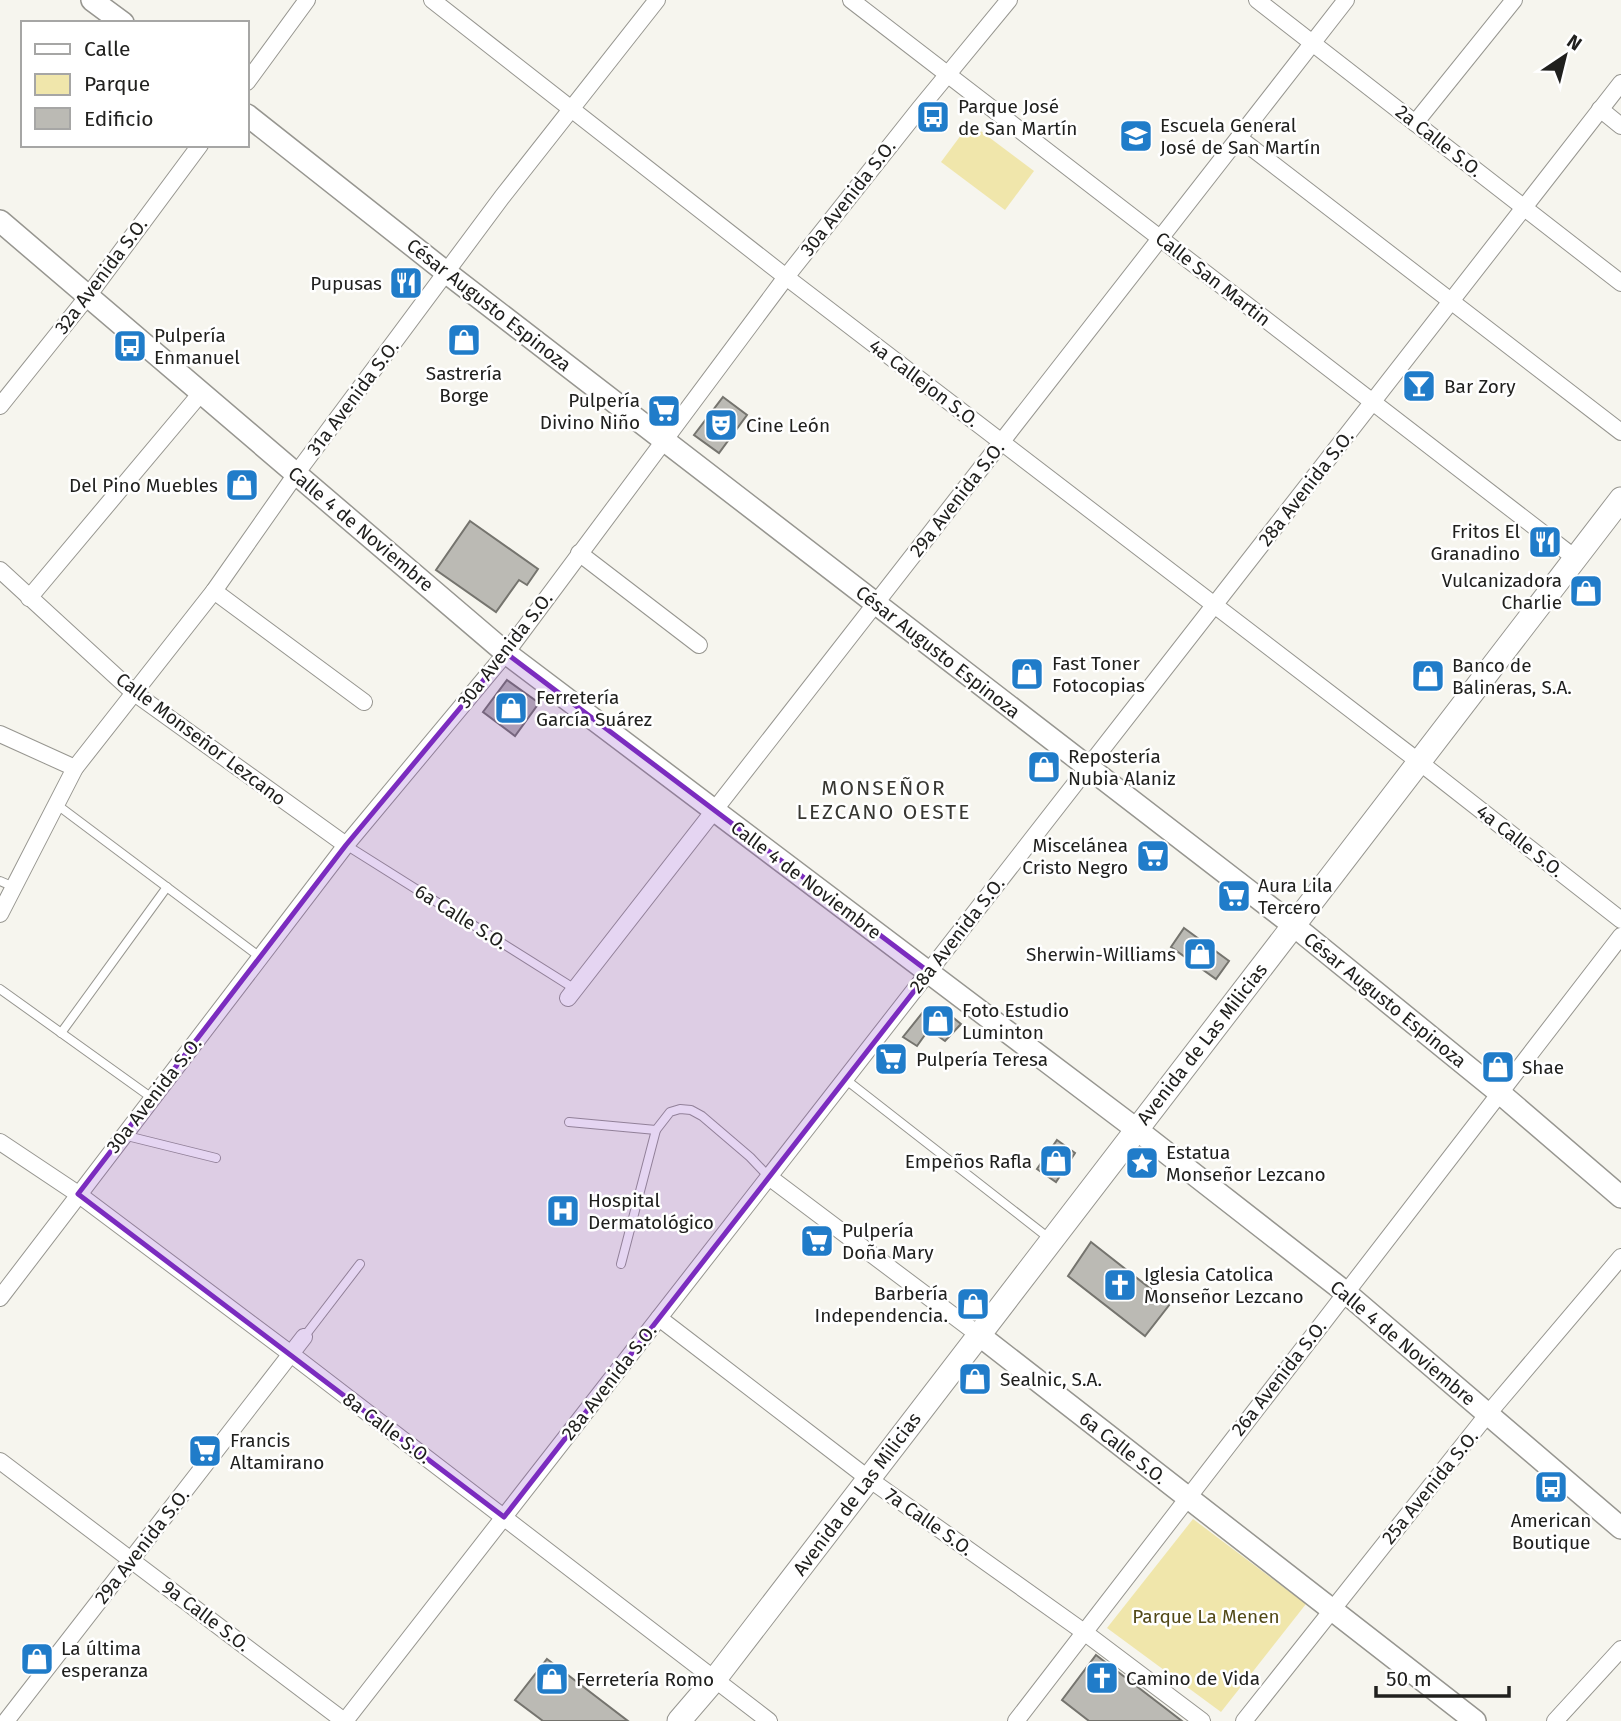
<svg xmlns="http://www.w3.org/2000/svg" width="1621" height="1721" viewBox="0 0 1621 1721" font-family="'Fira Sans',sans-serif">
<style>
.green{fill:#f0e6ab}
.building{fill:#bbbab4;stroke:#75746e;stroke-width:2}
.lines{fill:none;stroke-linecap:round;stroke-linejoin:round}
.service-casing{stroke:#979690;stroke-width:10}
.minor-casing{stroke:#979690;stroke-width:18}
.tertiary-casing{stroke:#979690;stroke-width:24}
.secondary-casing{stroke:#979690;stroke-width:25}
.service{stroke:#fff;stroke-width:8}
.minor{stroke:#fff;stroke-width:16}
.tertiary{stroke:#fff;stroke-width:21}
.secondary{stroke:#fff;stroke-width:23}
.marked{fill:#7b2cbf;fill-opacity:0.2;stroke:#7b2cbf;stroke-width:5;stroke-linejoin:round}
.labels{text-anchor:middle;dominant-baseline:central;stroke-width:5;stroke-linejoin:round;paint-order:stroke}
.poi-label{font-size:19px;fill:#20201e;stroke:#fff;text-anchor:start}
.street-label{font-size:19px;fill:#20201e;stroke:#fff}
.park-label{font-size:19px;fill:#524917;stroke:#fff}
.neighbourhood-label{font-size:21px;letter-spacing:2px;fill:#383732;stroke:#fff}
</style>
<rect width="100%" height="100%" fill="#f6f5ee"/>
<g class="green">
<polygon points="970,123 1034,171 1005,210 941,162"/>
<polygon points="1193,1519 1306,1604 1221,1712 1107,1628"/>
</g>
<g class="building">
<polygon points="723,397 747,415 719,453 694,435"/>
<polygon points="470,521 538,569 527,585 519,580 496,612 436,570"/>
<polygon points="507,680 539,703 515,736 483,712"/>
<polygon points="1184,928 1229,961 1216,979 1171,947"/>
<polygon points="939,1006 961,1024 945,1041 932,1032 927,1032 917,1046 903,1037 927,1007"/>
<polygon points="1057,1140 1075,1153 1056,1182 1037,1169"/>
<polygon points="1091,1242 1170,1304 1145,1336 1068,1276"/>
<polygon points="1096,1655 1182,1721 1089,1721 1062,1700"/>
<polygon points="547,1659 628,1721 543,1721 515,1700"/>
</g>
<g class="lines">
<defs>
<g id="service">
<polyline points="56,804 260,957"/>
<polyline points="346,845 575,989"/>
<polyline points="0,881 14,887"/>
<polyline points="0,989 152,1098"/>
<polyline points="61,1033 167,887"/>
<polyline points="845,1079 1050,1239"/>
<polyline points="569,1122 656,1130"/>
<polyline points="123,1135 216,1158"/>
<polyline points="621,1264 656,1130 670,1112 680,1109 691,1110 702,1116 750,1157 769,1177"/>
<polyline points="304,1337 360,1264"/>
</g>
<g id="minor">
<polyline points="432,0 786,277 1418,761 1621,920"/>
<polyline points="851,0 1575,558"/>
<polyline points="1257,0 1621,283"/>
<polyline points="247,82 307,0"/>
<polyline points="1600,109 1621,126"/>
<polyline points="1415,123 1514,0"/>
<polyline points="1239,138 1621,432"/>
<polyline points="0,406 88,296 200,145"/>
<polyline points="579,553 699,645"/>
<polyline points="0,570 133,692 346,845"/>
<polyline points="214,591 364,702"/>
<polyline points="29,598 201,393"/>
<polyline points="0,734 75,768"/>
<polyline points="0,914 75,768 214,591 296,474 502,197 657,0"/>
<polyline points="568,998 1346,0"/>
<polyline points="0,1142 78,1194 291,1354 769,1721"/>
<polyline points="769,1177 979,1335"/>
<polyline points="0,1298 346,845 506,653 786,277 920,108 1009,0"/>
<polyline points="659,1318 869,1479 1084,1632 1202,1721"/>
<polyline points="0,1461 344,1721"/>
<polyline points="6,1721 304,1337"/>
<polyline points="345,1721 1621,83"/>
<polyline points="1016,1721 1621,936"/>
<polyline points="1244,1721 1487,1415 1621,1257"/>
<polyline points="1555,1721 1621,1649"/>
</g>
<g id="tertiary">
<polyline points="92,0 123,23"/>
<polyline points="247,115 447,273 1293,925 1501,1094 1621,1197"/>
<polyline points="0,221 506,653 1136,1129 1345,1292 1621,1528"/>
<polyline points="979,1335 1475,1721"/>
</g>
<polyline id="secondary" points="679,1721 715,1679 1621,499"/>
</defs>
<use href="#service" class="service-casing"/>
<use href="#minor" class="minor-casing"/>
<use href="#tertiary" class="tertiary-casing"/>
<use href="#secondary" class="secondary-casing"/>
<use href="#service" class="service"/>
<use href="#minor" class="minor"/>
<use href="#tertiary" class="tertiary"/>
<use href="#secondary" class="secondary"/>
</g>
<path class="marked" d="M506 653 929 972 504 1517 78 1194 346 845Z"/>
<defs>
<symbol id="bus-square" viewBox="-11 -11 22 22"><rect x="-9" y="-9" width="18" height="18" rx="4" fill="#207cc9" stroke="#fff"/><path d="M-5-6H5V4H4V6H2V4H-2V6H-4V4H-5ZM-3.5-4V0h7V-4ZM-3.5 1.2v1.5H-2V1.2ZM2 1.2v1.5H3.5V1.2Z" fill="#fff"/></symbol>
<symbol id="school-square" viewBox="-11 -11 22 22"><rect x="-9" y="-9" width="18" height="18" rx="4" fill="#207cc9" stroke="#fff"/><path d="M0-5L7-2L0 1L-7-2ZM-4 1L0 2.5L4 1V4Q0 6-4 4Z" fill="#fff"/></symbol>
<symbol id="restaurant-square" viewBox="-11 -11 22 22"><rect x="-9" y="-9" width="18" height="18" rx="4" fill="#207cc9" stroke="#fff"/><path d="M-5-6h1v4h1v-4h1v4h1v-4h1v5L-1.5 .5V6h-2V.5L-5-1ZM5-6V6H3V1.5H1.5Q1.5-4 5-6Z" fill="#fff"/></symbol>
<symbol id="shop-square" viewBox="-11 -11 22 22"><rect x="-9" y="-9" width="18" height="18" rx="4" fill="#207cc9" stroke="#fff"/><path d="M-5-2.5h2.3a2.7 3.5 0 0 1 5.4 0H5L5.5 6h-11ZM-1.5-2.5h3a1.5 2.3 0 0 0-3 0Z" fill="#fff"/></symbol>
<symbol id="bar-square" viewBox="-11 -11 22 22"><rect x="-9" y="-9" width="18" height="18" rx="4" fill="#207cc9" stroke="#fff"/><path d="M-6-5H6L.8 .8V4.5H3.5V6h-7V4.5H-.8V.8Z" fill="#fff"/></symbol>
<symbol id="supermarket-square" viewBox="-11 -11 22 22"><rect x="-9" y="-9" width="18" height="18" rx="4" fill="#207cc9" stroke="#fff"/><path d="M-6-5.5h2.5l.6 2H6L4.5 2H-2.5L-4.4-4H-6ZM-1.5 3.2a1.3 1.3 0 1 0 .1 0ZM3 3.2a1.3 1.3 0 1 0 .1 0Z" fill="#fff"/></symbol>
<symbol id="theatre-square" viewBox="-11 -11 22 22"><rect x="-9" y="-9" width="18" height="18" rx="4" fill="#207cc9" stroke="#fff"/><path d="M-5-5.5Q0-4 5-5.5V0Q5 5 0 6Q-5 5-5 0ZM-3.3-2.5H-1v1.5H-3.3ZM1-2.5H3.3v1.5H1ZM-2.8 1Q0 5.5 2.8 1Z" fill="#fff"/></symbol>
<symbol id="sight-square" viewBox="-11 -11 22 22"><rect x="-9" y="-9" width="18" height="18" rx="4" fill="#207cc9" stroke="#fff"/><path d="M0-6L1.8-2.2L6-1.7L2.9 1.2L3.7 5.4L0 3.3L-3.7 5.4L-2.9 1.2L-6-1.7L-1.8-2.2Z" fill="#fff"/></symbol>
<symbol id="hospital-square" viewBox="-11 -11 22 22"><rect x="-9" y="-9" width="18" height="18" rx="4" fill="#207cc9" stroke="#fff"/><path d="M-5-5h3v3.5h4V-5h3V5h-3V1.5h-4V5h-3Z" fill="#fff"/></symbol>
<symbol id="church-square" viewBox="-11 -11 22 22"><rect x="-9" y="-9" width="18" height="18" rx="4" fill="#207cc9" stroke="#fff"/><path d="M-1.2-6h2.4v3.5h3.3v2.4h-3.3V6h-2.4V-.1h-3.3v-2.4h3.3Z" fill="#fff"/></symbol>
</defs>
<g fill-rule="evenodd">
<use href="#bus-square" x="914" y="98" width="38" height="38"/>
<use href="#school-square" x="1117" y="117" width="38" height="38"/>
<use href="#restaurant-square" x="387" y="264" width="38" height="38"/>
<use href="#shop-square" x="445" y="321" width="38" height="38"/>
<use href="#bus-square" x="111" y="327" width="38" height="38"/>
<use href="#bar-square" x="1400" y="367" width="38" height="38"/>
<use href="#supermarket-square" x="645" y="392" width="38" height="38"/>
<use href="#theatre-square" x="702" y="406" width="38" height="38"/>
<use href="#shop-square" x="223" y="466" width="38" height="38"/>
<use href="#restaurant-square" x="1526" y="523" width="38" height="38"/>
<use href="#shop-square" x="1567" y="572" width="38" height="38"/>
<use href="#shop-square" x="1008" y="655" width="38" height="38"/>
<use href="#shop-square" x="1409" y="657" width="38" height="38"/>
<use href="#shop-square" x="492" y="689" width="38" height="38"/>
<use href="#shop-square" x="1025" y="748" width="38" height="38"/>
<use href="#supermarket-square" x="1134" y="837" width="38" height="38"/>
<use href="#supermarket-square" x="1215" y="877" width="38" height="38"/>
<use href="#shop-square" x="1181" y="935" width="38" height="38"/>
<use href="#shop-square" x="919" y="1002" width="38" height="38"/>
<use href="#supermarket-square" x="872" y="1040" width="38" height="38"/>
<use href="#shop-square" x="1479" y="1048" width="38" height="38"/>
<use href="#shop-square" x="1037" y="1142" width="38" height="38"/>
<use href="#sight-square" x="1123" y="1144" width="38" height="38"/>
<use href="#hospital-square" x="544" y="1192" width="38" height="38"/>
<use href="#supermarket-square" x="798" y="1222" width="38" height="38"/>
<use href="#church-square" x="1101" y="1266" width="38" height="38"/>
<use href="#shop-square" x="954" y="1285" width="38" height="38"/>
<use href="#shop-square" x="956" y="1360" width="38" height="38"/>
<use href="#supermarket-square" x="186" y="1432" width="38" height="38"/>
<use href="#bus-square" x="1532" y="1468" width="38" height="38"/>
<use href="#shop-square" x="18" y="1640" width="38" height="38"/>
<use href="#church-square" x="1083" y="1659" width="38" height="38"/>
<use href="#shop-square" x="533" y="1660" width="38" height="38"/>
</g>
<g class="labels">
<g class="poi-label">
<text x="958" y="106">Parque José<tspan x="958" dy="22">de San Martín</tspan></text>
<text x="1160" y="125">Escuela General<tspan x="1160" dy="22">José de San Martín</tspan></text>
<text x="382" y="283" text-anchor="end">Pupusas</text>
<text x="154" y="335">Pulpería<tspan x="154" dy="22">Enmanuel</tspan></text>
<text x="464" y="373" text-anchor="middle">Sastrería<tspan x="464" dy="22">Borge</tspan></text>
<text x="1444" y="386">Bar Zory</text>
<text x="640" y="400" text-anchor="end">Pulpería<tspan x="640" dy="22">Divino Niño</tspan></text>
<text x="746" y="425">Cine León</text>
<text x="218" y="485" text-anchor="end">Del Pino Muebles</text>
<text x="1520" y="531" text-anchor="end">Fritos El<tspan x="1520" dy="22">Granadino</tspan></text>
<text x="1562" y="580" text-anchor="end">Vulcanizadora<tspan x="1562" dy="22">Charlie</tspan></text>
<text x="1052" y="663">Fast Toner<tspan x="1052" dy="22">Fotocopias</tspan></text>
<text x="1452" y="665">Banco de<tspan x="1452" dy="22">Balineras, S.A.</tspan></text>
<text x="536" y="697">Ferretería<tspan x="536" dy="22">García Suárez</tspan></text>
<text x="1068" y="756">Repostería<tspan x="1068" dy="22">Nubia Alaniz</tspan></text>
<text x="1128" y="845" text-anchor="end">Miscelánea<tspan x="1128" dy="22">Cristo Negro</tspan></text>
<text x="1258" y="885">Aura Lila<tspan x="1258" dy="22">Tercero</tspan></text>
<text x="1176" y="954" text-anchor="end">Sherwin-Williams</text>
<text x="962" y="1010">Foto Estudio<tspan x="962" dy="22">Luminton</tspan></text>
<text x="916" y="1059">Pulpería Teresa</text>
<text x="1522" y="1067">Shae</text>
<text x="1166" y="1152">Estatua<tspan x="1166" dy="22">Monseñor Lezcano</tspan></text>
<text x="1032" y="1161" text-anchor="end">Empeños Rafla</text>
<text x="588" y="1200">Hospital<tspan x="588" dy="22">Dermatológico</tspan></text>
<text x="842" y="1230">Pulpería<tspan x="842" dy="22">Doña Mary</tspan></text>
<text x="1144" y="1274">Iglesia Catolica<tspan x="1144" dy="22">Monseñor Lezcano</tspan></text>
<text x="948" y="1293" text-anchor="end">Barbería<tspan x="948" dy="22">Independencia.</tspan></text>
<text x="1000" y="1379">Sealnic, S.A.</text>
<text x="230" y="1440">Francis<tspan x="230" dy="22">Altamirano</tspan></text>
<text x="1551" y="1520" text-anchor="middle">American<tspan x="1551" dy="22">Boutique</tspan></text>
<text x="61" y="1648">La última<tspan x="61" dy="22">esperanza</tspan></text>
<text x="1126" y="1678">Camino de Vida</text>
<text x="576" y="1679">Ferretería Romo</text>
</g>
<g class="street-label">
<text transform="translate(1439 141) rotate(38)">2a Calle S.O.</text>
<text transform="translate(848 198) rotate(-52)">30a Avenida S.O.</text>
<text transform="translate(101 276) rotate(-53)">32a Avenida S.O.</text>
<text transform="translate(1213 279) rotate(38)">Calle San Martin</text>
<text transform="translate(489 305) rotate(38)">César Augusto Espinoza</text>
<text transform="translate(924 383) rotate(37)">4a Callejon S.O.</text>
<text transform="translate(353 398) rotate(-53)">31a Avenida S.O.</text>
<text transform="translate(1306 488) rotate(-52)">28a Avenida S.O.</text>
<text transform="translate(957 499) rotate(-52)">29a Avenida S.O.</text>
<text transform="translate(361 529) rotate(40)">Calle 4 de Noviembre</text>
<text transform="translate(505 650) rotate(-52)">30a Avenida S.O.</text>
<text transform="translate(938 652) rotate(38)">César Augusto Espinoza</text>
<text transform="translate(201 739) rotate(37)">Calle Monseñor Lezcano</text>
<text transform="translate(1520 841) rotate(38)">4a Calle S.O.</text>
<text transform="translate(806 880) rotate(37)">Calle 4 de Noviembre</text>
<text transform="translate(461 917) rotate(32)">6a Calle S.O.</text>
<text transform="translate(957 935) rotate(-52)">28a Avenida S.O.</text>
<text transform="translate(1385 1000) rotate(39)">César Augusto Espinoza</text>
<text transform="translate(1202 1044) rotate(-52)">Avenida de Las Milicias</text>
<text transform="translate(154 1095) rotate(-52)">30a Avenida S.O.</text>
<text transform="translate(1403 1343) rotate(40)">Calle 4 de Noviembre</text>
<text transform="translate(1279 1378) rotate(-52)">26a Avenida S.O.</text>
<text transform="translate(609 1382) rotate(-52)">28a Avenida S.O.</text>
<text transform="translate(387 1428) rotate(37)">8a Calle S.O.</text>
<text transform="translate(1123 1448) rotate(38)">6a Calle S.O.</text>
<text transform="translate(1430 1487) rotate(-51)">25a Avenida S.O.</text>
<text transform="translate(857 1494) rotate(-53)">Avenida de Las Milicias</text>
<text transform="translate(929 1522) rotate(35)">7a Calle S.O.</text>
<text transform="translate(142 1546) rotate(-52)">29a Avenida S.O.</text>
<text transform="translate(206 1616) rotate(37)">9a Calle S.O.</text>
</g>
<g class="park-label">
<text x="1206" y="1616">Parque La Menen</text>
</g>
<g class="neighbourhood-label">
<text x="884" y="788">MONSEÑOR<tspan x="884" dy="24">LEZCANO OESTE</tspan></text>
</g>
</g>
<rect x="21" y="21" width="228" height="126" fill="#ffffff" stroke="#a6a6a5" stroke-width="2"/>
<rect x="35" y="44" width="35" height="10" fill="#ffffff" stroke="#a6a6a5" stroke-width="2"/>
<text x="84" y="56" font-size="21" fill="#20201e">Calle</text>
<rect x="35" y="74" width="35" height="21" fill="#f0e6ab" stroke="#a6a6a5" stroke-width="2"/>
<text x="84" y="91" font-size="21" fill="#20201e">Parque</text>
<rect x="35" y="108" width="35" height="21" fill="#bbbab4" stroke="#a6a6a5" stroke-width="2"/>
<text x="84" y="126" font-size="21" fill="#20201e">Edificio</text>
<g transform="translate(1565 56) rotate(35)" stroke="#ffffff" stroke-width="5" paint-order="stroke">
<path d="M0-5L12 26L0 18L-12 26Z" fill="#20201e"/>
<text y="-10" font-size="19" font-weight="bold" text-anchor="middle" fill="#20201e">N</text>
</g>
<path d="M1376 1686v10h133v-10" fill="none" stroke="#20201e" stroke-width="3.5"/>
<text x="1386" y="1686" font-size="21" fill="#20201e" stroke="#ffffff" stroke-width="5" paint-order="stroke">50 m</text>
</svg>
